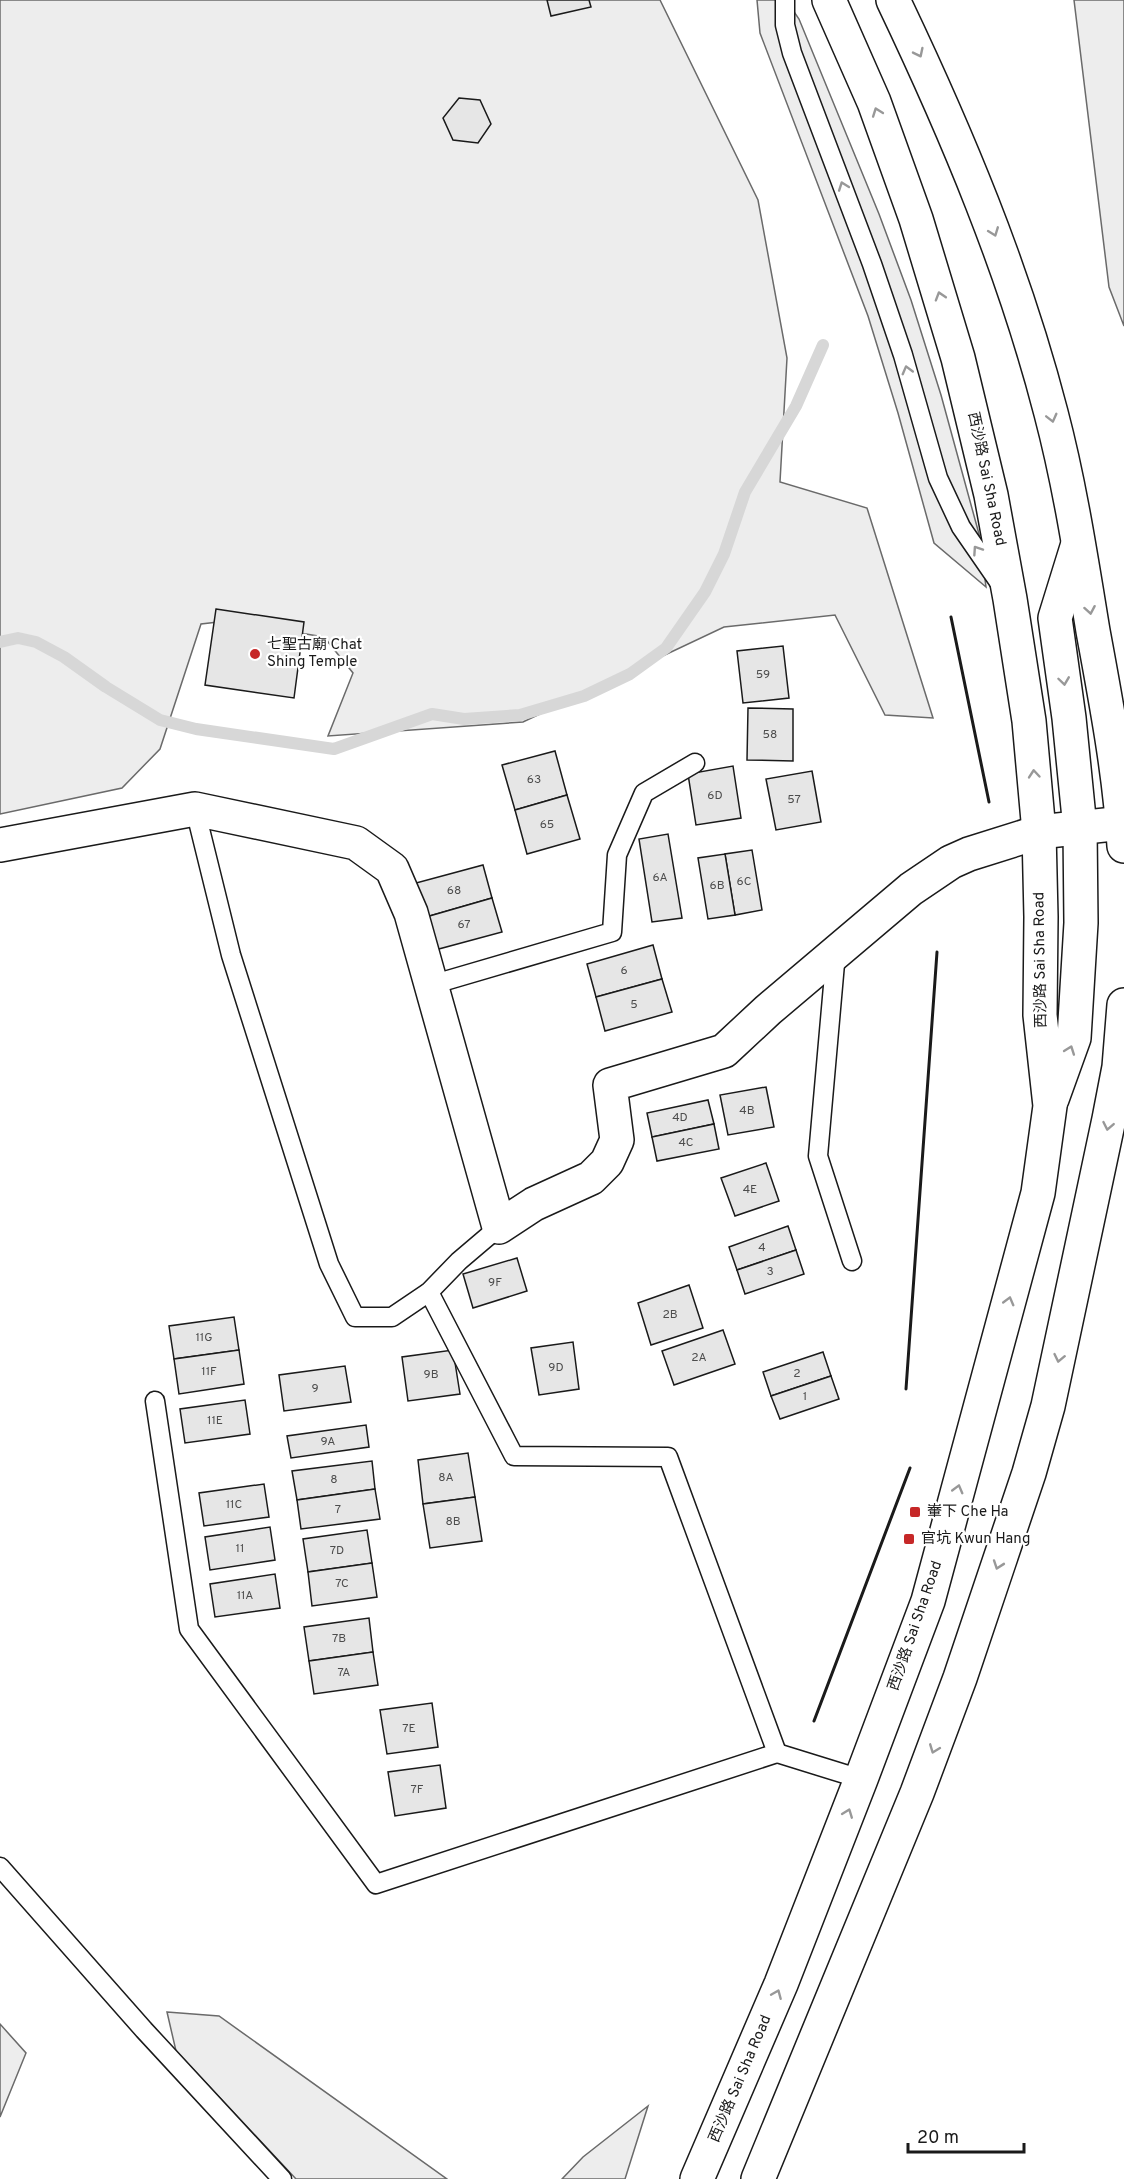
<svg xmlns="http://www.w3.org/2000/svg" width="1124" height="2179" viewBox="0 0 1124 2179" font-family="Overpass,'Noto Sans TC',sans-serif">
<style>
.built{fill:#ededed;stroke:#6a6a6a;stroke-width:1.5}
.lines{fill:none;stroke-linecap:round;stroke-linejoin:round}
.stream{stroke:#d7d7d7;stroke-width:12}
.building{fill:#e6e6e6;stroke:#1a1a1a;stroke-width:1.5}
.service-casing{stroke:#1a1a1a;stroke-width:21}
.minor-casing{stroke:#1a1a1a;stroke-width:36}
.primary-casing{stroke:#1a1a1a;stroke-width:36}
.service{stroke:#fff;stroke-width:18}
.minor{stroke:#fff;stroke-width:33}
.primary{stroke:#fff;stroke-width:33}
.wall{stroke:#1a1a1a;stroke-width:3}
.oneway{stroke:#989898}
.poi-dot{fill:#c62828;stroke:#fff;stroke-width:2}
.labels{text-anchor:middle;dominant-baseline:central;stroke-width:4.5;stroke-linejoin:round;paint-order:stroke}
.number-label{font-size:12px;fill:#4d4d4d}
.street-label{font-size:15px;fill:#1a1a1a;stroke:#fff}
.poi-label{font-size:15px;fill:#1a1a1a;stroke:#fff;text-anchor:start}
</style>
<rect width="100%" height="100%" fill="#fff"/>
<g class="built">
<polygon points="0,0 660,0 758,200 787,358 780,482 867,508 933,718 885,715 835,615 724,627 523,722 328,736 353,673 324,637 227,621 201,624 160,749 122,788 0,814"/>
<polygon points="757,0 786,0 799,19 879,214 911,300 941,395 979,534 986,587 934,543 898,413 868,316 760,33"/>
<polygon points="1074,0 1124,0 1124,326 1109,287"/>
<polygon points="167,2012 219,2016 447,2179 296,2179 176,2051"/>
<polygon points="0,2024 26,2053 0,2117"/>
<polygon points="648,2106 625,2179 562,2179 583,2157"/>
</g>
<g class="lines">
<polyline class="stream" points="0,642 18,638 36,642 64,657 106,687 160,720 196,729 334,749 432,714 464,719 520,715 584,696 630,674 666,648 705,592 724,554 745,492 796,406 823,345"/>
</g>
<g class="building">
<polygon points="547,0 589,0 591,7 551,16"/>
<polygon points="459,98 480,100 491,124 478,143 453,140 443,118"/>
<polygon points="216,609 304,622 294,698 205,685"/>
<polygon points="783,646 789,698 743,703 737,651"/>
<polygon points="748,708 793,709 793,761 747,760"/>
<polygon points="555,751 567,795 515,810 502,765"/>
<polygon points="733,766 741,818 696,825 688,774"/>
<polygon points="812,771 821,822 776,830 766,779"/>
<polygon points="567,795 580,839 527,854 515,810"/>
<polygon points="668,834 682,918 652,922 639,839"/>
<polygon points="752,850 762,910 735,915 725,854"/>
<polygon points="725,854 735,915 708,919 698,858"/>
<polygon points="483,865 492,898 426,917 416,883"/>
<polygon points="492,898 502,932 435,950 426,917"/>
<polygon points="653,945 662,979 596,997 587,964"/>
<polygon points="662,979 672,1012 605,1031 596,997"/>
<polygon points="766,1087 774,1127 728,1135 720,1095"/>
<polygon points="708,1100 714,1124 652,1137 647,1113"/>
<polygon points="714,1124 719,1149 657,1161 652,1137"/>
<polygon points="766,1163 779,1201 735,1216 721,1178"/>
<polygon points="788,1226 796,1250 737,1270 729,1247"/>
<polygon points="796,1250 804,1274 745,1294 737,1270"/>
<polygon points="517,1258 527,1291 473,1308 463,1274"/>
<polygon points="689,1285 703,1328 651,1345 638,1303"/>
<polygon points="234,1317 239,1350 174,1359 169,1326"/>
<polygon points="723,1330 735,1364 674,1385 662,1351"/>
<polygon points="573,1342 579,1389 539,1395 531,1348"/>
<polygon points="239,1350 244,1384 179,1394 174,1359"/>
<polygon points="453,1350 460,1394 408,1401 402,1357"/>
<polygon points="823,1352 831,1376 771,1396 763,1372"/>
<polygon points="345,1366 351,1402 284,1411 279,1375"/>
<polygon points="831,1376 839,1399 780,1419 771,1396"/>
<polygon points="245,1400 250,1434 185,1443 180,1409"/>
<polygon points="366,1425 369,1447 291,1458 287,1436"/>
<polygon points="468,1453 475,1497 423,1504 418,1460"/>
<polygon points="372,1461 375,1489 297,1500 292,1471"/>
<polygon points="264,1484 269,1517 204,1526 199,1493"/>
<polygon points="375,1489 380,1519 301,1529 297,1500"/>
<polygon points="475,1497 482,1541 430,1548 423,1504"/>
<polygon points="270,1527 275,1560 210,1570 205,1537"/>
<polygon points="367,1530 372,1563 308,1572 303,1539"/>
<polygon points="372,1563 377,1597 312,1606 308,1572"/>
<polygon points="275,1574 280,1608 215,1617 210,1584"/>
<polygon points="369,1618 373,1652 309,1661 304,1627"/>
<polygon points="373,1652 378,1685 314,1694 309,1661"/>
<polygon points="432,1703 438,1747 387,1754 380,1710"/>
<polygon points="440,1765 446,1808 395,1816 388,1772"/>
</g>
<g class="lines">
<defs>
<g id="service">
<polyline points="785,0 785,25 792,53 872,264 903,355 938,478 961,527 1001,585"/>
<polyline points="195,809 231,955 329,1264 355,1317 392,1317 429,1292 459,1261 499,1227"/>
<polyline points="836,952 818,1156 852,1261"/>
<polyline points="431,985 612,932 617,855 644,793 695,763"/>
<polyline points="155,1401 189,1629 376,1884 777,1753 668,1457 514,1456 429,1292"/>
<polyline points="777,1753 861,1779"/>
<polyline points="0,1867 144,2030 282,2179"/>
</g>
<polyline id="minor" points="0,845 195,809 356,843 392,869 411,913 499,1227 534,1204 591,1178 607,1162 617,1140 610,1085 724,1051 768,1010 911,889 951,862 969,854 1039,832 1124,823"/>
<g id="primary">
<path d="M893 0C957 134 1014 270 1051 413 1070 485 1081 558 1093 631 1106 702 1120 774 1124 846"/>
<polyline points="1052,1099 1074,1038 1081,923 1080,828 1069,718 1055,618 1077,547"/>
<polyline points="697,2179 781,1984 861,1779 928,1601 1038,1193 1050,1106 1040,1015 1041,917 1039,832 1029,721 1010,599 991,495 958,358 916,219 874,102 829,0"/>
<polyline points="758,2179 917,1793 960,1678 1029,1473 1048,1406 1109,1119 1119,1067 1124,1005"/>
</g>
</defs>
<use href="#service" class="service-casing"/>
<use href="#minor" class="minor-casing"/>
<use href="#primary" class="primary-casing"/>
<use href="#service" class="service"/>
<use href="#minor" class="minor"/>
<use href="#primary" class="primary"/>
<g class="wall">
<polyline points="951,617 989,802"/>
<polyline points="906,1389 937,952"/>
<polyline points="814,1721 910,1468"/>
</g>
</g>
<defs><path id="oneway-chevron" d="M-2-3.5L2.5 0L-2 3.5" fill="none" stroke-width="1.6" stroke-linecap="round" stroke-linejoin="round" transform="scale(1.5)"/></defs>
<g class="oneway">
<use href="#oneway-chevron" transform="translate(919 53) rotate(64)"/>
<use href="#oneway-chevron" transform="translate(877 112) rotate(-110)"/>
<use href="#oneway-chevron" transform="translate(843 186) rotate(-110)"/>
<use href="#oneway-chevron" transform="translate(994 232) rotate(69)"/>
<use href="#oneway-chevron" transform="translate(940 296) rotate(-107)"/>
<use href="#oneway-chevron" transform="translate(907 370) rotate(-105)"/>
<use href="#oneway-chevron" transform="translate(1052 418) rotate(76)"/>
<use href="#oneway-chevron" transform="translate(977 550) rotate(-124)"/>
<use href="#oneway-chevron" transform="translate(1090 610) rotate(80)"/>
<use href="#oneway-chevron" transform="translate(1064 681) rotate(82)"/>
<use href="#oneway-chevron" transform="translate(1034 774) rotate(-95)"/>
<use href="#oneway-chevron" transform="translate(1070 1050) rotate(-70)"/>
<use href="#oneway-chevron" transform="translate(1108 1126) rotate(101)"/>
<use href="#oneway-chevron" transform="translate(1009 1301) rotate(-75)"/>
<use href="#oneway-chevron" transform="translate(1059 1358) rotate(102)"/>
<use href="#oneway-chevron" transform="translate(958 1489) rotate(-75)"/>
<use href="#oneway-chevron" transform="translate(998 1565) rotate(109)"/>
<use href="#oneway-chevron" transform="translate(934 1749) rotate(111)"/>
<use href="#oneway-chevron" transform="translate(848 1813) rotate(-69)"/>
<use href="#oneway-chevron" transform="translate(777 1994) rotate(-67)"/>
</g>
<g class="poi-dot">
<circle cx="255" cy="654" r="6"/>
<rect x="909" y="1506" width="12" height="12" rx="3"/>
<rect x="903" y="1533" width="12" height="12" rx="3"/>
</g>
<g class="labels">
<g class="number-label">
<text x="763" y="675">59</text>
<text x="770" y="735">58</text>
<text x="534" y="780">63</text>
<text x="715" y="796">6D</text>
<text x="794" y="800">57</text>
<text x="547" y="825">65</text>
<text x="660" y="878">6A</text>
<text x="744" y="882">6C</text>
<text x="717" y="886">6B</text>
<text x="454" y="891">68</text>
<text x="464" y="925">67</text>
<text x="624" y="971">6</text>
<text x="634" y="1005">5</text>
<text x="747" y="1111">4B</text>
<text x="680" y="1118">4D</text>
<text x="686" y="1143">4C</text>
<text x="750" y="1190">4E</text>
<text x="762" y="1248">4</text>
<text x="770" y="1272">3</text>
<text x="495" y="1283">9F</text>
<text x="670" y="1315">2B</text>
<text x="204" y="1338">11G</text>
<text x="699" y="1358">2A</text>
<text x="556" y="1368">9D</text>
<text x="209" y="1372">11F</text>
<text x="797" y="1374">2</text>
<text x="431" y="1375">9B</text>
<text x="315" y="1389">9</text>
<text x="805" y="1397">1</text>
<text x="215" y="1421">11E</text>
<text x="328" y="1442">9A</text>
<text x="446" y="1478">8A</text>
<text x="334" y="1480">8</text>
<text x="234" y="1505">11C</text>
<text x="338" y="1510">7</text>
<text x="453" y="1522">8B</text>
<text x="240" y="1549">11</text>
<text x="337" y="1551">7D</text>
<text x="342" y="1584">7C</text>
<text x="245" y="1596">11A</text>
<text x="339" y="1639">7B</text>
<text x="344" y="1673">7A</text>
<text x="409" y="1729">7E</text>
<text x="417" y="1790">7F</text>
</g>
<g class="street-label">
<text transform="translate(986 479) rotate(78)">西沙路 Sai Sha Road</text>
<text transform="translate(1041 960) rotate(-91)">西沙路 Sai Sha Road</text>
<text transform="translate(916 1626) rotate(-71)">西沙路 Sai Sha Road</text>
<text transform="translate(741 2079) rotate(-67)">西沙路 Sai Sha Road</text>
</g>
<g class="poi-label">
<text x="267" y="645">七聖古廟 Chat<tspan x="267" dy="17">Shing Temple</tspan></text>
<text x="927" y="1512">輋下 Che Ha</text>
<text x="921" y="1539">官坑 Kwun Hang</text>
</g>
</g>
<path d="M908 2143v9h116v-9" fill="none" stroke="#1a1a1a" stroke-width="3"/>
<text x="917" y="2143" font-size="18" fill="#1a1a1a" stroke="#ffffff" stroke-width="4.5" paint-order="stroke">20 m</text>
</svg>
